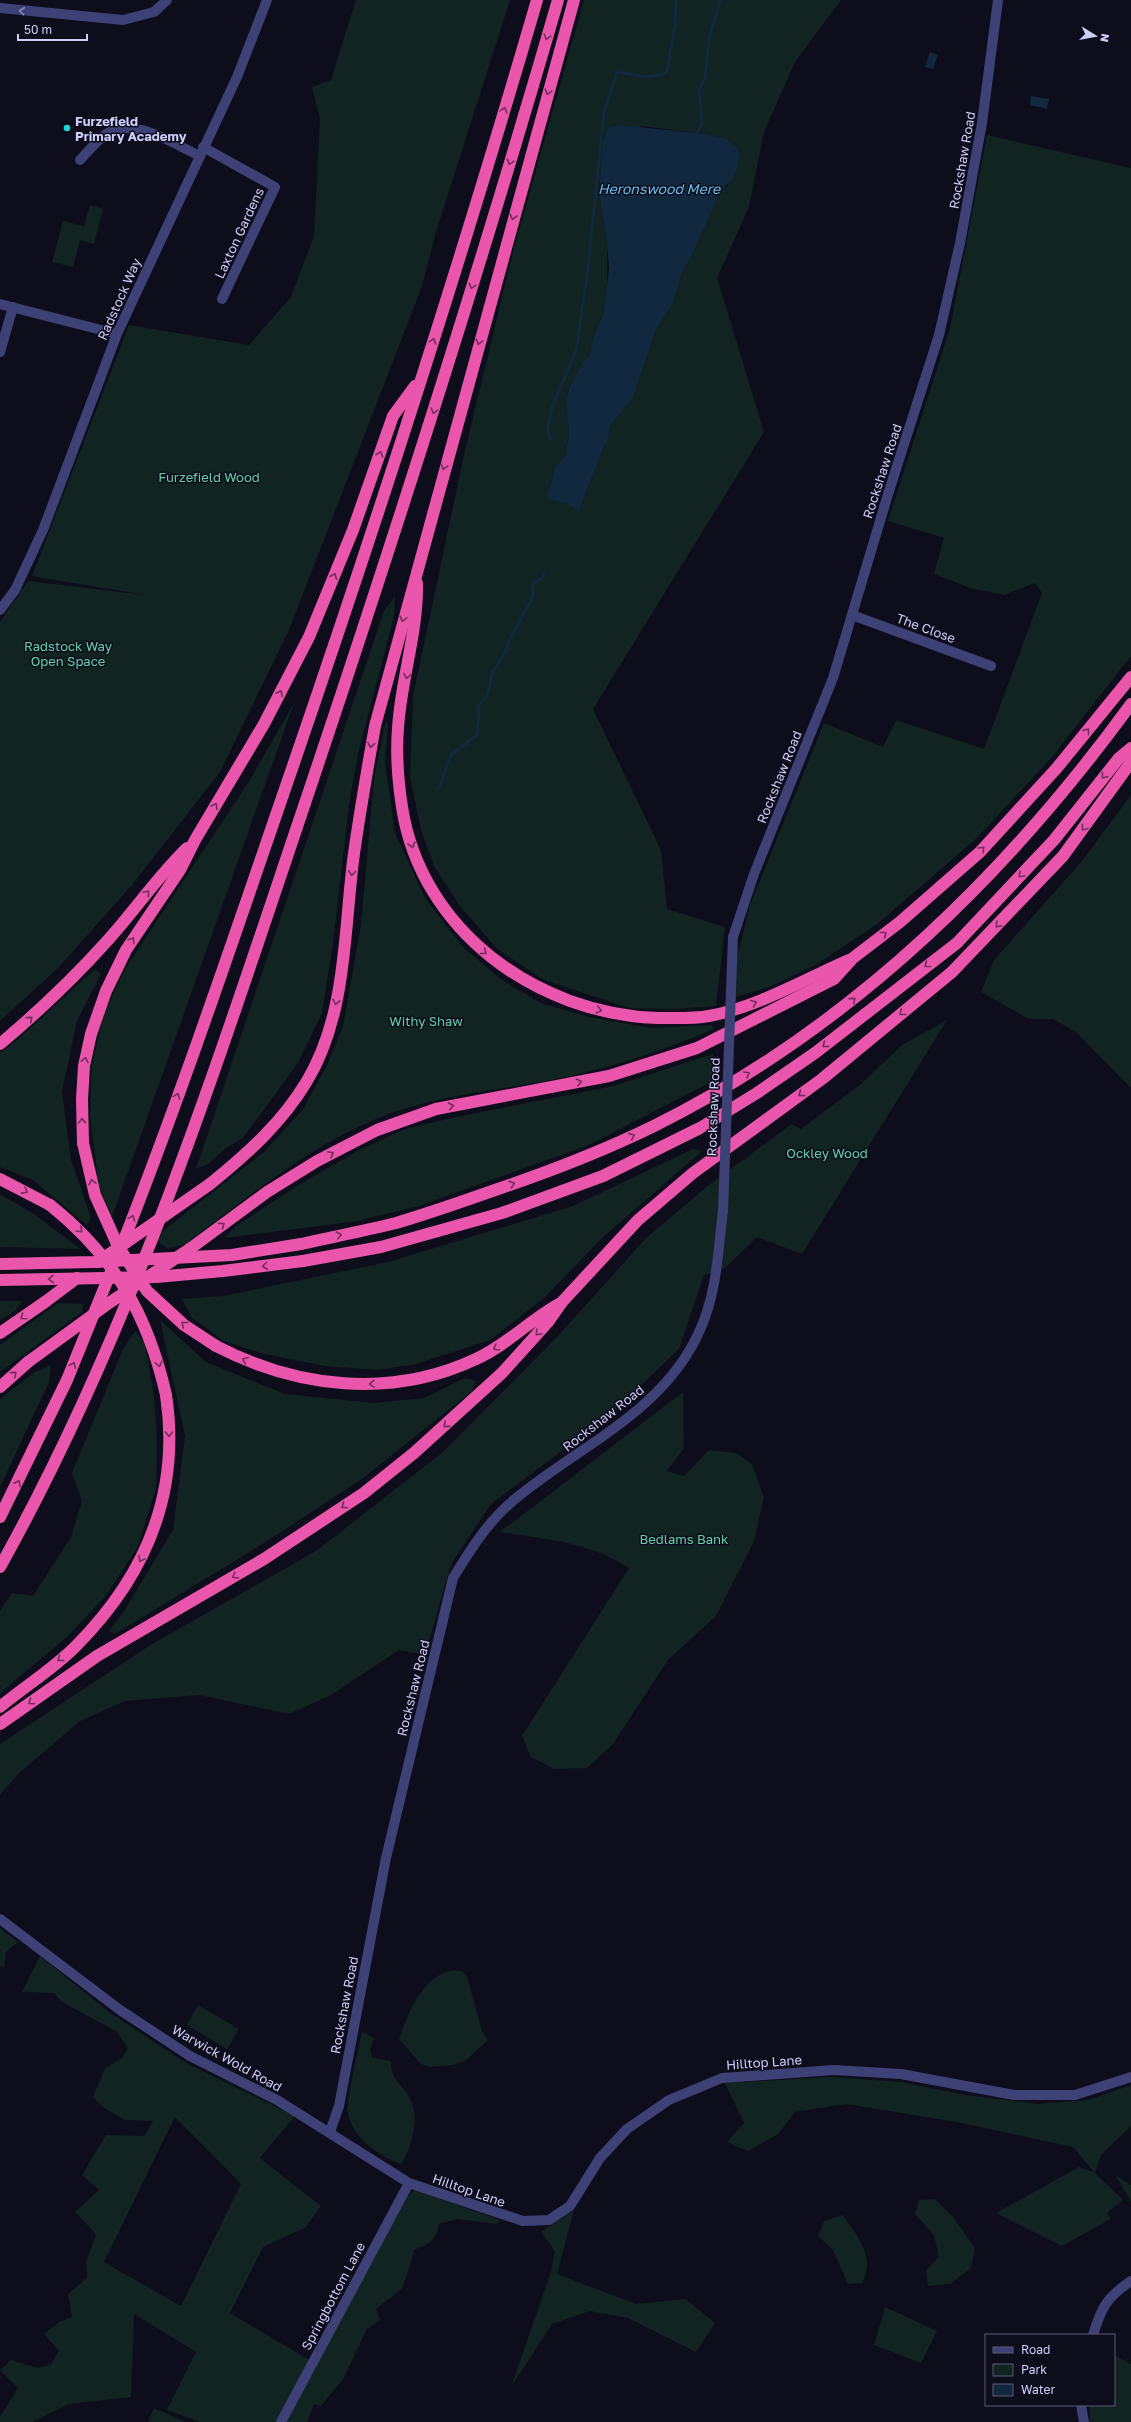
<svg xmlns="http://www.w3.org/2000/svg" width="1131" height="2422" viewBox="0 0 1131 2422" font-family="'Golos Text',sans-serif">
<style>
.green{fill:#112421;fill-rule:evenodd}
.water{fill:#12283f}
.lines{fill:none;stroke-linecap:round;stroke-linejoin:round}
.stream{stroke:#12283f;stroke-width:3}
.minor{stroke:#3d4175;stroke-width:10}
.highway{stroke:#eb56ad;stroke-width:12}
.minor-bridge{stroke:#3d4175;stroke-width:10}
.highway-bridge{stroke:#eb56ad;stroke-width:12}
.oneway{stroke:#8587b7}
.oneway2{stroke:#712e5d}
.poi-dot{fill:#19d9d8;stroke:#0e0d1b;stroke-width:1.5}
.labels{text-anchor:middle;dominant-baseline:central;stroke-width:3;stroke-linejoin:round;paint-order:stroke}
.poi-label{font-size:13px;font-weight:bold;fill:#cdcdf9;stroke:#0e0d1b;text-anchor:start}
.street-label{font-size:13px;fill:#cdcdf9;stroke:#0e0d1b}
.park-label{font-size:13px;fill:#63cfa9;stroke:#0e0d1b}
.water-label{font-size:14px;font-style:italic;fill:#67bded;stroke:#0e0d1b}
</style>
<rect width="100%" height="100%" fill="#0e0d1b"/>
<g class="green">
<polygon points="356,0 510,0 436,232 421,289 289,630 220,772 132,885 58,968 0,1021 0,622 28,581 145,595 32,576 129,325 249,345 291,297 314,236 320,118 312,87 331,80"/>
<path d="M584 0H841L795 62 764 132 749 207 717 278 764 432 593 709 661 850 667 909 725 927 716 1006 674 1009 629 1008 544 980 497 949 459 905 434 866 421 830 410 777 413 696 465 450 514 248ZM641 126 697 133 723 139 728 186 721 189 693 254 683 271 673 304 656 330 633 398 610 426 607 443 603 449 579 511 563 502 556 465 565 456 569 434 566 402 569 388 582 363 590 355 592 341 604 311 607 290V244L599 193 602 159Z"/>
<polygon points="987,135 1131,168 1131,656 1052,757 977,838 876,925 817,964 769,987 736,997 737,958 750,905 824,723 883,747 896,720 984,749 1042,593 1035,583 1004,595 970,588 934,574 944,538 888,521 950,328"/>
<polygon points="90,205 103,209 94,244 80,240 73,267 52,262 63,221 84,226"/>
<polygon points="395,596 394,616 358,754 349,805 333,943 322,1013 298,1063 243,1138 226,1148 208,1164 196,1169 384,611"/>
<polygon points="294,703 112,1217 99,1186 90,1118 92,1065 104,1013 125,969 248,783"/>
<path d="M386 720 388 725 385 762 395 833 425 898 463 947 502 980 541 1003 589 1017 651 1028 712 1025 714 1029C665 1050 616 1066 565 1077 502 1091 435 1094 376 1119 306 1148 246 1199 185 1244L168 1249 154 1238 264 1152 304 1108 328 1063 343 1026 361 925 374 778Z"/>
<polygon points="1131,795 1131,1088 1076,1032 1053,1019 1029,1019 981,992 994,960 1082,861"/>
<polygon points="95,969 101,974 77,1021 62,1092 71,1160 91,1218 87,1225 33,1180 0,1167 0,1053 15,1042"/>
<polygon points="947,1020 802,1254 757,1237 725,1268 704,1275 679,1349 611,1414 491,1504 451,1564 425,1655 399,1650 331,1695 289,1714 199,1695 125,1701 80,1721 18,1774 0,1795 0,1744 152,1644 316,1551 443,1452 557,1337 647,1237 709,1185 792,1124 801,1129 861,1084 902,1045"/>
<polygon points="713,1054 713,1081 589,1145 419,1206 358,1221 224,1238 236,1226 300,1184 361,1149 405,1129 451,1118 613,1086"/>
<polygon points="693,1149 702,1151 602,1238 544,1298 490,1340 416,1364 377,1370 325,1366 265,1354 224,1341 192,1318 182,1299 223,1296 388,1262 573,1206"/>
<polygon points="0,1194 34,1214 80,1249 0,1247"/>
<polygon points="0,1301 22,1301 15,1311 0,1320"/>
<polygon points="58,1303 83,1304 82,1312 0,1372 0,1345"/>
<polygon points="160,1320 206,1362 285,1394 374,1403 424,1398 465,1378 476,1381 472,1391 362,1479 264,1543 115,1634 109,1631 121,1616 173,1530 185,1436"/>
<polygon points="135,1331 145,1343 155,1403 157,1444 156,1489 137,1548 104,1598 67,1637 0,1693 0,1611 12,1593 33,1596 71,1537 82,1501 72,1473 123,1349"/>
<polygon points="51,1365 49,1382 0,1487 0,1399 35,1372"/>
<path d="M683 1392 684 1448 667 1471 684 1476 709 1450 736 1453 752 1464 764 1498 754 1541 716 1616 668 1660 613 1744 587 1768 554 1769 531 1757 522 1736 629 1568C590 1542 544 1539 500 1532Z"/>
<polygon points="0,1928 18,1942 6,1952 4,1968 0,1965"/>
<path d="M40 1956 109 2012 186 2063 295 2116 260 2158 321 2206 306 2227 263 2247 230 2313 311 2361 278 2422H200L167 2410 196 2352 134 2314 131 2397 69 2404 32 2422H0V2417L18 2388 0 2370 11 2360 38 2368 50 2365 59 2351 44 2334 59 2322 72 2317 68 2294 87 2278 86 2262 96 2234 75 2212 99 2190 82 2175 106 2135 144 2136 153 2121 125 2120 104 2108 93 2097 105 2068 122 2058 128 2048 116 2031 62 2002 54 1993 22 1992ZM175 2117 241 2184 181 2306 104 2262Z"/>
<path d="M454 1970 461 1971 467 1976 482 2032 488 2040 465 2061 453 2065 430 2067 421 2064 399 2039C409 2012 422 1975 454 1970Z"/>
<polygon points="198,2005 239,2029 227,2049 187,2025"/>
<path d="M362 2032 374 2038 370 2048 372 2058 391 2061C391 2083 404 2084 411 2101 420 2120 411 2149 401 2164 379 2156 353 2138 348 2114 345 2104 359 2046 362 2032Z"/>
<polygon points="831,2077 901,2082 966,2095 1037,2104 1088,2100 1131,2085 1131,2126 1101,2155 1095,2173 1123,2200 1107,2213 1111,2219 1062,2246 996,2213 1079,2167 1094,2172 1073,2147 957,2122 846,2104 795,2112 778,2134 748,2151 727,2142 744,2123 725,2083"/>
<polygon points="1116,2176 1131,2185 1131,2202"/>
<path d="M415 2190 500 2220 496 2224 458 2219 439 2224C435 2241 431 2243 414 2250 413 2257 405 2283 401 2289 400 2291 381 2304 376 2309L380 2320 367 2329 343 2379 321 2406 314 2404 307 2422H286L407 2197Z"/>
<polygon points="935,2199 953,2217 975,2248 971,2268 950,2284 928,2286 926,2270 939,2257 934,2235 915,2214 919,2200"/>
<polygon points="574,2210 557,2274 636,2304 685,2299 715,2323 696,2352 628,2318 590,2311 552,2324 511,2387 551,2272 555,2251 541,2232"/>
<path d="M843 2215C858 2237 876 2257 862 2283L848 2284 833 2250 818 2236 824 2221Z"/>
<polygon points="885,2307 937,2331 921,2363 874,2345"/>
<polygon points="1114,2355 1131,2364 1131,2422 1090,2422 1090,2405 1114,2405"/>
<polygon points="154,2408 185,2422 148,2422"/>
</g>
<g class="water">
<polygon points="930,52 938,55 933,69 925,67"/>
<polygon points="1031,96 1049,99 1047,109 1030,105"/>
<polygon points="619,125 697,133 723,138 736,147 739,155 738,167 732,180 721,190 693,254 683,271 673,304 656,330 633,398 610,426 607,443 603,449 579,511 563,502 547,499 556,465 565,456 569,434 566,402 569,388 582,363 590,355 592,341 604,311 609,269 607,244 599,193 603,143 608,128"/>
</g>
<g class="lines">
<g class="stream">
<polyline points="697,133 702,123 699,90 705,78 709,40 720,0"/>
<polyline points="550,439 548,429 552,407 576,351 587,276 604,112 617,73 620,72 646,77 664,74 667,71 675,26 676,0"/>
<polyline points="439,788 451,755 477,735 479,716 478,707 488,694 492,673 505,653 507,645 533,596 533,583 541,579 544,573"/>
</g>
<g class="minor">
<polyline points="0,8 123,20 154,12 167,0"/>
<polyline points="203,147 275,187 222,299"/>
<path d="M80 160C88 152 97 140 106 134 135 116 173 144 200 156"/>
<polyline points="0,304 117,334"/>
<polyline points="0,352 13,307"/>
<polyline points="0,610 15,590 43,530 117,334 237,77 267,0"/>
<polyline points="852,615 991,666"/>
<polyline points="733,937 754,874 833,678 889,491 939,335 960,243 982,123 998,0"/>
<polyline points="0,1919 120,2010 190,2056 277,2100 409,2183 523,2221 549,2220 570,2206 600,2158 627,2129 669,2100 722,2078 834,2070 901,2074 1014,2095 1075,2095 1131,2077"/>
<path d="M330 2132 339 2106 386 1858 453 1578C471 1549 488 1521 515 1499 580 1445 664 1412 700 1330 717 1293 718 1250 723 1211"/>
<path d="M1093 2335C1101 2308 1107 2297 1131 2281"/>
<polyline points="1081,2405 1084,2422"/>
<polyline points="281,2422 409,2183"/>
</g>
<g class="highway">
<path d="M417 583C418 632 401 679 398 728 396 753 398 781 402 807 421 931 537 1014 658 1018 675 1018 692 1019 709 1016 758 1007 803 980 849 960"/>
<path d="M0 1044C38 1012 74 978 108 940 135 910 158 876 187 848"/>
<polyline points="83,1143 82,1099 84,1066 91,1034 106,991 126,950 180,870 195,840 264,724 309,637 353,530 393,416 415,386"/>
<polyline points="0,1179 50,1205"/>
<path d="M210 1184C247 1154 282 1123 307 1081 346 1016 344 935 353 861 359 816 367 771 375 726L574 0"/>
<path d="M301 1244C332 1237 364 1231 396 1223 430 1213 464 1201 498 1189 551 1171 603 1151 654 1126 847 1030 1005 877 1131 704"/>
<polyline points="191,1248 267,1192 317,1161 377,1130 436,1109 609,1076 697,1048 834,979 853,958 900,922 980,852 1056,769 1131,677"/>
<path d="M120 1250C180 1098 232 943 285 789 375 528 460 265 537 0"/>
<polyline points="303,1261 381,1247 502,1213 603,1176 700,1128 757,1093 815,1053 957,943 1054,840 1119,758 1131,748"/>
<polyline points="0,1333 45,1302"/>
<path d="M216 1346C297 1388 391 1399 476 1359 507 1345 530 1320 559 1304"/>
<polyline points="0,1387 28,1362"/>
<polyline points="0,1517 67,1380 112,1269"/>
<path d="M0 1567C132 1331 215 1070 301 815 392 545 479 273 558 0"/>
<path d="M0 1707C24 1687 53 1669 75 1647 145 1577 181 1494 166 1395"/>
<polyline points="0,1724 97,1656 264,1559 364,1493 414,1453 502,1373 548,1322 562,1302 638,1220 693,1173 822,1079 952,972 1063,856 1131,762"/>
</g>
<polyline class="minor-bridge" points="723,1211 733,937"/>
<g class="highway-bridge">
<polyline points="83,1143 95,1195 118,1246 147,1291 184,1325 216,1346"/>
<path d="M50 1205C114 1256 148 1315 166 1395"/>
<polyline points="98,1262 210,1184"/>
<polyline points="0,1264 93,1262 232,1255 301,1244"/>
<polyline points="0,1280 156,1277 223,1271 303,1261"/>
<polyline points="45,1302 77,1278"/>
<polyline points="28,1362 109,1303 191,1248"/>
</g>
</g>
<defs><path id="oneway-chevron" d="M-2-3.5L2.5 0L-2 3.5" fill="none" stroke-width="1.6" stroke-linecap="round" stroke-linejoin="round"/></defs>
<use class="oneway" href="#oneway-chevron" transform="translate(22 11) rotate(-174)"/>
<g class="oneway2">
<use href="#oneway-chevron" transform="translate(547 37) rotate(107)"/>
<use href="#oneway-chevron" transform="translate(548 92) rotate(106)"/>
<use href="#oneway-chevron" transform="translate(504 110) rotate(-73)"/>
<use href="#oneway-chevron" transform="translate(510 162) rotate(107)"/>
<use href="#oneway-chevron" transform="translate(513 217) rotate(106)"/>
<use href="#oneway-chevron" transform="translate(472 286) rotate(107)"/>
<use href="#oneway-chevron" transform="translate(433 341) rotate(-72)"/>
<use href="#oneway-chevron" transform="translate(479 342) rotate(105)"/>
<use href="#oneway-chevron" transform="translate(434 411) rotate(107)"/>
<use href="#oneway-chevron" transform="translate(380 454) rotate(-71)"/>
<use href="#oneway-chevron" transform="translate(444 467) rotate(105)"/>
<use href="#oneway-chevron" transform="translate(334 576) rotate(-68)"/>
<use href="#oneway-chevron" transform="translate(403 619) rotate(105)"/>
<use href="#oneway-chevron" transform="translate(407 676) rotate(100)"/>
<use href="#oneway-chevron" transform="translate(280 693) rotate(-63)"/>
<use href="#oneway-chevron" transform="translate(1087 731) rotate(-51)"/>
<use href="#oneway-chevron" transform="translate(371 745) rotate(100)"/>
<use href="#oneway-chevron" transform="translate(1104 776) rotate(128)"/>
<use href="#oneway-chevron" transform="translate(215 806) rotate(-59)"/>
<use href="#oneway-chevron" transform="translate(1084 828) rotate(126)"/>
<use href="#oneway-chevron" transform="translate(412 845) rotate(74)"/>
<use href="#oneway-chevron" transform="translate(982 849) rotate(-46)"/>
<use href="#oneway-chevron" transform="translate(352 873) rotate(96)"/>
<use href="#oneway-chevron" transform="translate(1021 875) rotate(134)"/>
<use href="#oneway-chevron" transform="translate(147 893) rotate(-50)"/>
<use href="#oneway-chevron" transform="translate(998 925) rotate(133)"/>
<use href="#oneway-chevron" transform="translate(884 934) rotate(-38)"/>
<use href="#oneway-chevron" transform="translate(132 940) rotate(-56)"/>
<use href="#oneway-chevron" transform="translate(484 952) rotate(39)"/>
<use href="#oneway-chevron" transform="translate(927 965) rotate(142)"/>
<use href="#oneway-chevron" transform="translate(853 1000) rotate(-40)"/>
<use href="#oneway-chevron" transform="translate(336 1002) rotate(102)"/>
<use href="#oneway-chevron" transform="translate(754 1003) rotate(-23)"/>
<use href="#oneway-chevron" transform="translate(599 1010) rotate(13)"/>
<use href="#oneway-chevron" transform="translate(902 1013) rotate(141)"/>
<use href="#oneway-chevron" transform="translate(30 1019) rotate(-41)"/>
<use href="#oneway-chevron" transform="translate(825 1045) rotate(142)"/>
<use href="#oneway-chevron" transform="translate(85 1060) rotate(-79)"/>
<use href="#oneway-chevron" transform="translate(747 1074) rotate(-30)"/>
<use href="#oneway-chevron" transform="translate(579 1082) rotate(-12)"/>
<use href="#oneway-chevron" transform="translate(801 1094) rotate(144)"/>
<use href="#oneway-chevron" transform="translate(177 1096) rotate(-70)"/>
<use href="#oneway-chevron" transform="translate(451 1106) rotate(-11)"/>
<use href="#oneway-chevron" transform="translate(82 1121) rotate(-92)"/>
<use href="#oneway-chevron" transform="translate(632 1136) rotate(-24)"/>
<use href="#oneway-chevron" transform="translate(331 1154) rotate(-27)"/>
<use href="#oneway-chevron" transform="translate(92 1182) rotate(-103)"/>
<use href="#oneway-chevron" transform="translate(512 1184) rotate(-19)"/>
<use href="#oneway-chevron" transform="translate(25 1191) rotate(28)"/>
<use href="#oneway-chevron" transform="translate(132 1218) rotate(-70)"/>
<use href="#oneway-chevron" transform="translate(222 1225) rotate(-36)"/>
<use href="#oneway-chevron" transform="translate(80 1230) rotate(45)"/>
<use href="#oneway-chevron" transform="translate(339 1235) rotate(-13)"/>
<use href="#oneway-chevron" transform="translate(265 1266) rotate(173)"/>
<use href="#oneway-chevron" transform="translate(51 1279) rotate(179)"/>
<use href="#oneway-chevron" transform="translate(23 1317) rotate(145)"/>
<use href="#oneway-chevron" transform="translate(184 1324) rotate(-142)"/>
<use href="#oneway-chevron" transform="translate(538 1333) rotate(133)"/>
<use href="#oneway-chevron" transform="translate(496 1348) rotate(149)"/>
<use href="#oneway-chevron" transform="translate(245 1360) rotate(-157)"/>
<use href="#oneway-chevron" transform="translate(159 1364) rotate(77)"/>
<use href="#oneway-chevron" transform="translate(73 1365) rotate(-67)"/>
<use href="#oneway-chevron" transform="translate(14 1374) rotate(-41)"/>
<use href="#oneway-chevron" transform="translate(372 1384) rotate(177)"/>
<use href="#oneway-chevron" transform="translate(446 1425) rotate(139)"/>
<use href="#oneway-chevron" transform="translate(169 1434) rotate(90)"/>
<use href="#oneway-chevron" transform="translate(18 1483) rotate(-63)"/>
<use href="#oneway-chevron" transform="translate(344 1506) rotate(146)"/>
<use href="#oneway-chevron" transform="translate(141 1559) rotate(118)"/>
<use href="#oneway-chevron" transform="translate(235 1576) rotate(150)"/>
<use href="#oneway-chevron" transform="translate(60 1659) rotate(142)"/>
<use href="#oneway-chevron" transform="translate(31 1702) rotate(145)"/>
</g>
<circle class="poi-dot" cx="67" cy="128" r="4"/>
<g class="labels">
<g class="poi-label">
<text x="75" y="121">Furzefield<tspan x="75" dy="15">Primary Academy</tspan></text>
</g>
<g class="street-label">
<text transform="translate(962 160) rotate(-80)">Rockshaw Road</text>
<text transform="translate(239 233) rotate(-65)">Laxton Gardens</text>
<text transform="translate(119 299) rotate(-66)">Radstock Way</text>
<text transform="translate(882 471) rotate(-72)">Rockshaw Road</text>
<text transform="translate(926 628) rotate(20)">The Close</text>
<text transform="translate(779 777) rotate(-68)">Rockshaw Road</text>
<text transform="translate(713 1107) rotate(-88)">Rockshaw Road</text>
<text transform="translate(603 1418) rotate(-38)">Rockshaw Road</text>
<text transform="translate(413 1688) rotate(-76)">Rockshaw Road</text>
<text transform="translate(344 2005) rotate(-79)">Rockshaw Road</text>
<text transform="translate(227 2058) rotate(29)">Warwick Wold Road</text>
<text transform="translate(764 2062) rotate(-4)">Hilltop Lane</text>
<text transform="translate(469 2190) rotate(19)">Hilltop Lane</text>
<text transform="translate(333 2296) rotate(-62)">Springbottom Lane</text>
</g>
<g class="park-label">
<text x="209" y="477">Furzefield Wood</text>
<text x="68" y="646">Radstock Way<tspan x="68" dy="15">Open Space</tspan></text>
<text x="426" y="1021">Withy Shaw</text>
<text x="827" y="1153">Ockley Wood</text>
<text x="684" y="1539">Bedlams Bank</text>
</g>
<g class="water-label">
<text x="659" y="188">Heronswood Mere</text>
</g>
</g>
<rect x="985" y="2334" width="130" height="72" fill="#0e0d1b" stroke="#5a5a74"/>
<rect x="993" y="2347" width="20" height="6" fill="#3d4175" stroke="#5a5a74"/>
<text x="1021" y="2354" font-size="12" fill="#cdcdf9">Road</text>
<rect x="993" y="2364" width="20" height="12" fill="#112421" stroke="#5a5a74"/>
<text x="1021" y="2374" font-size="12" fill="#cdcdf9">Park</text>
<rect x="993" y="2384" width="20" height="12" fill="#12283f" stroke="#5a5a74"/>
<text x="1021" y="2394" font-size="12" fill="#cdcdf9">Water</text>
<g transform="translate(1095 36) rotate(101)" stroke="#0e0d1b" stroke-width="3" paint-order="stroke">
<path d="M0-3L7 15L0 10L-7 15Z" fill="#cdcdf9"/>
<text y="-6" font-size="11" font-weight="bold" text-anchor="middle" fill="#cdcdf9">N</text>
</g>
<path d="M18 34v6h69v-6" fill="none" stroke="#cdcdf9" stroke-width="2"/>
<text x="24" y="34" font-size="12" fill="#cdcdf9" stroke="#0e0d1b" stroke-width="3" paint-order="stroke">50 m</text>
</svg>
